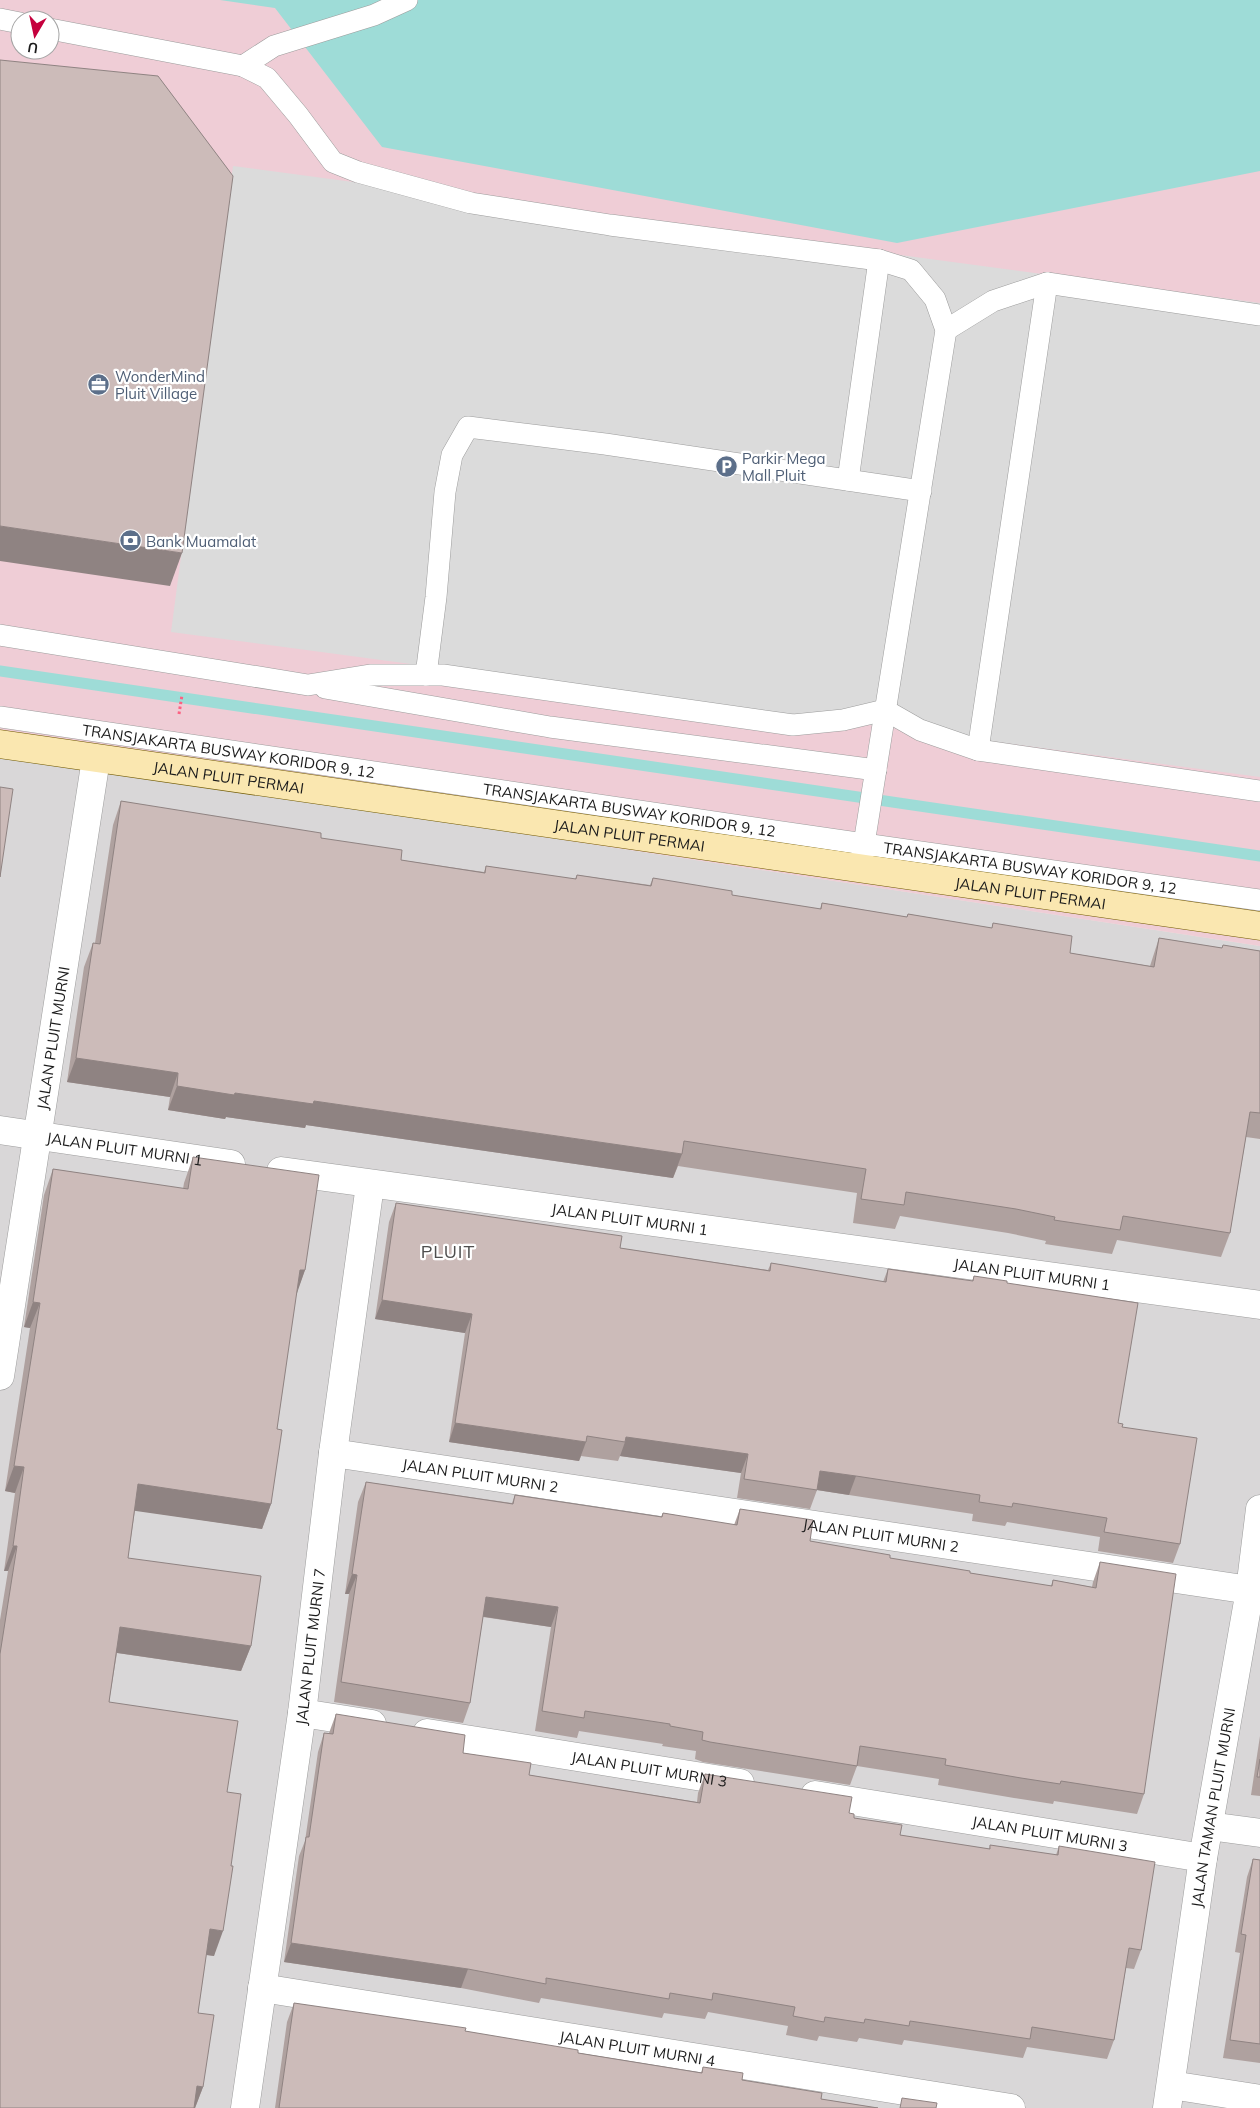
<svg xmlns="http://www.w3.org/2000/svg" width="1260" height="2108" viewBox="0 0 1260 2108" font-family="Mulish,sans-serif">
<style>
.residential{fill:#d9d7d8}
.commercial{fill:#efcdd6;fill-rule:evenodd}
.parking{fill:#dbdbdb}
.water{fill:#9edcd7}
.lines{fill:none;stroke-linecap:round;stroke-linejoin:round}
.stream{stroke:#9edcd7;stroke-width:11}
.lane-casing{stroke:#9c9c9c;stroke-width:22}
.street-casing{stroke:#9c9c9c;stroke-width:29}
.secondary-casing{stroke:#705a03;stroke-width:29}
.path{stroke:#fc6182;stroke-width:3;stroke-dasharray:2.5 2.5;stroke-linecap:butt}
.lane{stroke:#fff;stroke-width:21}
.street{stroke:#fff;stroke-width:28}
.secondary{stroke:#fae7b0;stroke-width:28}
.wall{fill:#afa19f}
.shaded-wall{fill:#8f8382}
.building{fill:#ccbbb9;stroke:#8f8382}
.labels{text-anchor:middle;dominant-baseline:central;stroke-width:4.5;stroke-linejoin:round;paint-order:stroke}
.service-label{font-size:15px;fill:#4e5e75;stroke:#fff;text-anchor:start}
.street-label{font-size:15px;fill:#1b1b1b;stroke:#fff}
.quarter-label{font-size:18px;letter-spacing:1px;fill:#4e4e4e;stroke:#fff}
</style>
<rect width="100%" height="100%" fill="#ede4df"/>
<polygon class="residential" points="0,754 1260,946 1260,2108 0,2108"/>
<path class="commercial" d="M0 0H1260V946L0 754ZM20 20H50V50H20Z"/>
<polygon class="parking" points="233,166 1260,303 1260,777 171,632"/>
<polygon class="water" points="220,0 1260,0 1260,171 897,243 382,147 275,8"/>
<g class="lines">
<polyline class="stream" points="0,671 1260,856"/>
<defs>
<g id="lane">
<polyline points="0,19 20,23"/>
<polyline points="50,29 243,66 267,78 298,115 333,162 358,172 471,203 610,225 879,260 911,270 935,299 946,330 860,869"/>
<polyline points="243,66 274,46 374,15 407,0"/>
<polyline points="946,330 993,301 1047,283 1260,315"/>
<polyline points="848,480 879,260"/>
<polyline points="0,635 308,685 370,675 443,675 793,725 843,720 885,710 920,730 978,750 1260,791"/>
<polyline points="426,675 436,597 445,492 452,455 468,427 605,444 921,491"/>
<polyline points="325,688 550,727 876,770"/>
<path id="s1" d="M0 717 864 844 1260 900"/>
<polyline points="978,750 1047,283"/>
</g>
<g id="street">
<path id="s2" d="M0 1130 231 1164"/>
<path id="s3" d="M281 1171 1260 1305"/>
<path id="s4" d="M0 1376 96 759"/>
<path id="s5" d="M333 1453 1250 1590"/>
<polyline points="302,1713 372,1724"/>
<path id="s6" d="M427 1733 740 1783"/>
<path id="s7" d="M815 1795 1203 1858"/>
<polyline points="1209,1826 1260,1833"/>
<path id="s8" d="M262 1988 1011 2108"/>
<polyline points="1171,2085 1260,2099"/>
<path id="s9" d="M245 2108 302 1713 333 1453 370 1185"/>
<path id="s10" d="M1167 2108 1203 1858 1250 1590 1260 1509"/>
</g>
<g id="secondary">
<path id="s11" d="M0 744 1260 926"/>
</g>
</defs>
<use href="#lane" class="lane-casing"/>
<use href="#street" class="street-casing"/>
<use href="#secondary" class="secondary-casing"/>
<polyline class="path" points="179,714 182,695"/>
<use href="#lane" class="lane"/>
<use href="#street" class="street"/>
<use href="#secondary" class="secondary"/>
</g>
<g class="wall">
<polygon points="121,801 321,838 401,860 484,872 486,866 575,879 577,875 650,885 653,878 732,895 820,909 822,903 907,917 908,914 992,928 993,923 1070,953 1150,966 1159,938 1222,948 1223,945 1260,951 1260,1139 1246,1137 1230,1233 1221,1257 1117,1240 1112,1254 1045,1244 1046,1241 1008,1233 900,1216 895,1229 853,1223 857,1193 678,1166 673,1178 306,1125 305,1128 226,1117 225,1119 168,1110 170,1097 67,1082 84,967 93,943 95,943 113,825"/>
<polygon points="193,1157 305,1270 296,1294 277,1429 271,1504 262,1529 135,1510 128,1558 251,1646 241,1671 117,1653 109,1702 227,1792 214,1956 206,1955 198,2013 203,2087 195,2108 0,2108 0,1620 8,1571 4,1571 15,1493 5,1491 30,1328 24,1327 44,1195 53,1169 183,1189 184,1183"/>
<polygon points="396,1203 620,1248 768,1270 771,1263 883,1282 888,1269 972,1281 974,1276 1007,1283 1118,1423 1122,1427 1180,1544 1173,1563 1098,1551 1100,1537 1007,1522 1005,1526 972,1521 973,1514 849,1495 817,1490 810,1509 737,1498 741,1473 620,1456 618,1461 581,1456 579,1461 449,1442 465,1333 375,1319 389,1222"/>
<polygon points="366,1482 512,1503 515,1495 661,1517 663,1513 734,1525 740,1509 810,1541 890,1558 970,1573 1051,1586 1053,1580 1092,1587 1093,1582 1100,1562 1144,1794 1137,1814 1054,1801 1053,1804 1014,1798 938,1785 939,1779 857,1766 850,1785 703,1762 695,1759 696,1751 662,1746 663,1744 579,1731 577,1738 535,1731 551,1627 483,1617 470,1703 463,1723 334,1702 349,1594 345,1594 358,1502"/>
<polygon points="336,1714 463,1753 529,1775 697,1802 698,1793 705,1774 849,1813 854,1818 900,1835 989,1849 990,1845 1056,1855 1059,1846 1141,1950 1134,1969 1126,1968 1114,2040 1107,2059 1027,2047 1023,2058 904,2040 902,2045 859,2038 857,2042 819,2036 817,2041 786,2035 788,2026 708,2012 705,2019 664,2013 662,2018 541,1998 539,2003 461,1988 284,1962 299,1856 305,1841 318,1752 324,1733 329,1733"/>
<polygon points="1260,1736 1260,1796 1251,1795"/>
<polygon points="1253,1859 1260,1860 1260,2063 1223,2058 1240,1953 1235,1952 1247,1877"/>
<polygon points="294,2003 465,2031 578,2053 701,2073 703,2067 742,2080 821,2099 878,2108 275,2108 287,2022"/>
</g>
<g class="shaded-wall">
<polygon points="0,526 182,553 170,586 0,561"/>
<polygon points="76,1058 178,1073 170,1097 67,1082"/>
<polygon points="177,1086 314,1101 682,1154 673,1178 306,1125 305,1128 226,1117 225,1119 168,1110"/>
<polygon points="300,1270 305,1270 296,1296"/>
<polygon points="382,1300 472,1314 465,1333 375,1319"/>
<polygon points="33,1302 40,1303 30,1328 24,1327"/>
<polygon points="455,1423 586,1442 579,1461 449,1442"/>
<polygon points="626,1437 748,1454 741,1473 620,1456 625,1442"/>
<polygon points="14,1466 24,1467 15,1493 5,1491"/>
<polygon points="820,1471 856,1476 849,1495 817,1490"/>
<polygon points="138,1484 271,1504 262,1529 129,1510"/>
<polygon points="13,1546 17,1546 8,1571 4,1571"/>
<polygon points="352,1574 357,1575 349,1594 345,1594"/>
<polygon points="486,1597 558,1607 551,1627 479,1616"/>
<polygon points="120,1627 251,1646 241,1671 111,1652"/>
<polygon points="210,1929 223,1931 214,1956 201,1954"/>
<polygon points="291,1943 468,1969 461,1988 284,1962"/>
<polygon points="197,2086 203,2087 195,2108 189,2108"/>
</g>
<g class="building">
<polygon points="0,60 158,76 233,176 182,553 0,526"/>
<polygon points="0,787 13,789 0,877"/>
<polygon points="121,801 321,833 321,838 402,850 401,860 485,873 486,866 576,879 577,875 651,886 653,878 732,891 732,895 821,909 822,903 907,917 908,914 992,928 993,923 1072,936 1070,953 1154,967 1159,938 1222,948 1223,945 1260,951 1260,1113 1250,1112 1230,1233 1123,1216 1120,1230 1054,1220 1055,1217 1016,1209 906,1192 904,1205 861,1199 866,1169 684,1141 682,1154 314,1101 313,1104 235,1093 234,1095 177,1086 178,1073 76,1058 93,943 100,944"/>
<polygon points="193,1157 319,1175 305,1270 300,1270 277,1429 282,1430 271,1504 138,1484 128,1558 261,1576 251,1646 120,1627 109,1702 238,1721 227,1792 241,1794 231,1866 233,1866 223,1931 210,1929 198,2013 214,2015 203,2087 197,2086 194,2108 0,2108 0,1654 17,1546 13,1546 24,1467 14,1466 40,1303 33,1302 53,1169 188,1189"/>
<polygon points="396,1203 622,1236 620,1248 770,1271 771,1263 886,1282 888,1269 973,1281 974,1276 1007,1281 1007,1283 1138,1303 1118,1423 1123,1424 1122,1427 1197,1438 1180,1544 1104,1532 1107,1518 1013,1503 1012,1507 979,1502 980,1495 856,1476 820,1471 817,1490 744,1479 748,1454 626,1437 625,1442 587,1436 586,1442 455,1423 472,1314 382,1300"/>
<polygon points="366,1482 513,1504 515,1495 662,1517 663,1513 737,1525 740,1509 813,1520 810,1541 890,1555 890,1558 970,1571 970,1573 1052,1586 1053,1580 1096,1588 1100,1562 1176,1574 1144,1794 1061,1781 1060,1784 1021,1778 945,1765 946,1759 860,1746 857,1766 710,1742 702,1740 703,1732 670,1726 670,1724 585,1711 584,1718 542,1711 558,1607 486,1597 470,1703 341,1682 357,1575 352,1574"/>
<polygon points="336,1714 465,1735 463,1753 531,1763 529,1775 700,1803 705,1774 852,1797 849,1813 854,1814 854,1818 902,1825 900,1835 990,1849 990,1845 1058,1855 1059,1846 1155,1862 1141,1950 1129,1948 1114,2040 1032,2027 1030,2039 910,2021 909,2026 865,2019 864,2023 825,2017 824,2022 793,2016 795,2007 713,1993 712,2000 670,1993 669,1999 546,1978 546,1984 468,1969 291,1943 306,1837 309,1837 324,1733 333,1734"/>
<polygon points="1260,1759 1260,1777 1257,1777"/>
<polygon points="1253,1859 1260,1860 1260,2044 1230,2040 1246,1935 1241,1934"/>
<polygon points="294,2003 466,2028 465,2031 578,2050 578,2053 702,2073 703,2067 743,2073 742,2080 822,2093 821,2099 878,2108 279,2108"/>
<polygon points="902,2098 937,2103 936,2108 900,2108"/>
</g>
<defs>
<symbol id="office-disc" viewBox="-11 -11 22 22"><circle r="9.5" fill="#5c6f8a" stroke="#fff"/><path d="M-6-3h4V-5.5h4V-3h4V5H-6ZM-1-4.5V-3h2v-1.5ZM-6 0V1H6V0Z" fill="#fff"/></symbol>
<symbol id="parking-disc" viewBox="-11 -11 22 22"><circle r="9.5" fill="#5c6f8a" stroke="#fff"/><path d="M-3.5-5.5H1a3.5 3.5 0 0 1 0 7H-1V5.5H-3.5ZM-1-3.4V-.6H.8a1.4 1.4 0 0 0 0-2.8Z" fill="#fff"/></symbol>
<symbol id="bank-disc" viewBox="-11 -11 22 22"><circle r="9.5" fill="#5c6f8a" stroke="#fff"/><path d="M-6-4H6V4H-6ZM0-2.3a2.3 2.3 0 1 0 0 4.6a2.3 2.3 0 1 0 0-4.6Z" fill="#fff"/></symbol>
</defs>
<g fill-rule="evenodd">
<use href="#office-disc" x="86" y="372" width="25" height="25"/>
<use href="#parking-disc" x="714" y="454" width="25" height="25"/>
<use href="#bank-disc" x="118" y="528" width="25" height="25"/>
</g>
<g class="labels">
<g class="service-label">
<text x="115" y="376">WonderMind<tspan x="115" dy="17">Pluit Village</tspan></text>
<text x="742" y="458">Parkir Mega<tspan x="742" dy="17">Mall Pluit</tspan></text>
<text x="146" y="541">Bank Muamalat</text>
</g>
<g class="street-label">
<text stroke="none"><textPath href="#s1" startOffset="231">TRANSJAKARTA BUSWAY KORIDOR 9, 12</textPath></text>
<text stroke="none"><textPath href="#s11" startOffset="231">JALAN PLUIT PERMAI</textPath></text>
<text stroke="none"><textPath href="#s1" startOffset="636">TRANSJAKARTA BUSWAY KORIDOR 9, 12</textPath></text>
<text stroke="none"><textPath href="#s11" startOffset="636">JALAN PLUIT PERMAI</textPath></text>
<text stroke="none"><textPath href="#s1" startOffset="1041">TRANSJAKARTA BUSWAY KORIDOR 9, 12</textPath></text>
<text stroke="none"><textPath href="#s11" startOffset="1041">JALAN PLUIT PERMAI</textPath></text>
<text stroke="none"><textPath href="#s4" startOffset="342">JALAN PLUIT MURNI</textPath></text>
<text stroke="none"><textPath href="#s2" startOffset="126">JALAN PLUIT MURNI 1</textPath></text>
<text stroke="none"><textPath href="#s3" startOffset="352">JALAN PLUIT MURNI 1</textPath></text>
<text stroke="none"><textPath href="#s3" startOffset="758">JALAN PLUIT MURNI 1</textPath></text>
<text stroke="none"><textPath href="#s5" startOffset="149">JALAN PLUIT MURNI 2</textPath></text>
<text stroke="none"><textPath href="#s5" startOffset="554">JALAN PLUIT MURNI 2</textPath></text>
<text stroke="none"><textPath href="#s9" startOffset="466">JALAN PLUIT MURNI 7</textPath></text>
<text stroke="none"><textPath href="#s6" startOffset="225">JALAN PLUIT MURNI 3</textPath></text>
<text stroke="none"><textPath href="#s10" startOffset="304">JALAN TAMAN PLUIT MURNI</textPath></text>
<text stroke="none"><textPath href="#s7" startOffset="238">JALAN PLUIT MURNI 3</textPath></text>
<text stroke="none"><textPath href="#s8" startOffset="380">JALAN PLUIT MURNI 4</textPath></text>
</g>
<g class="quarter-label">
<text x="448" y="1251">PLUIT</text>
</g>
</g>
<g transform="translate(35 35) rotate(189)"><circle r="24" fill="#ffffff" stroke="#a4a4a4"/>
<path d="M0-4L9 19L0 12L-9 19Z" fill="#c5003d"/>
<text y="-8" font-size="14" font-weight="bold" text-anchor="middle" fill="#1b1b1b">U</text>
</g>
</svg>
